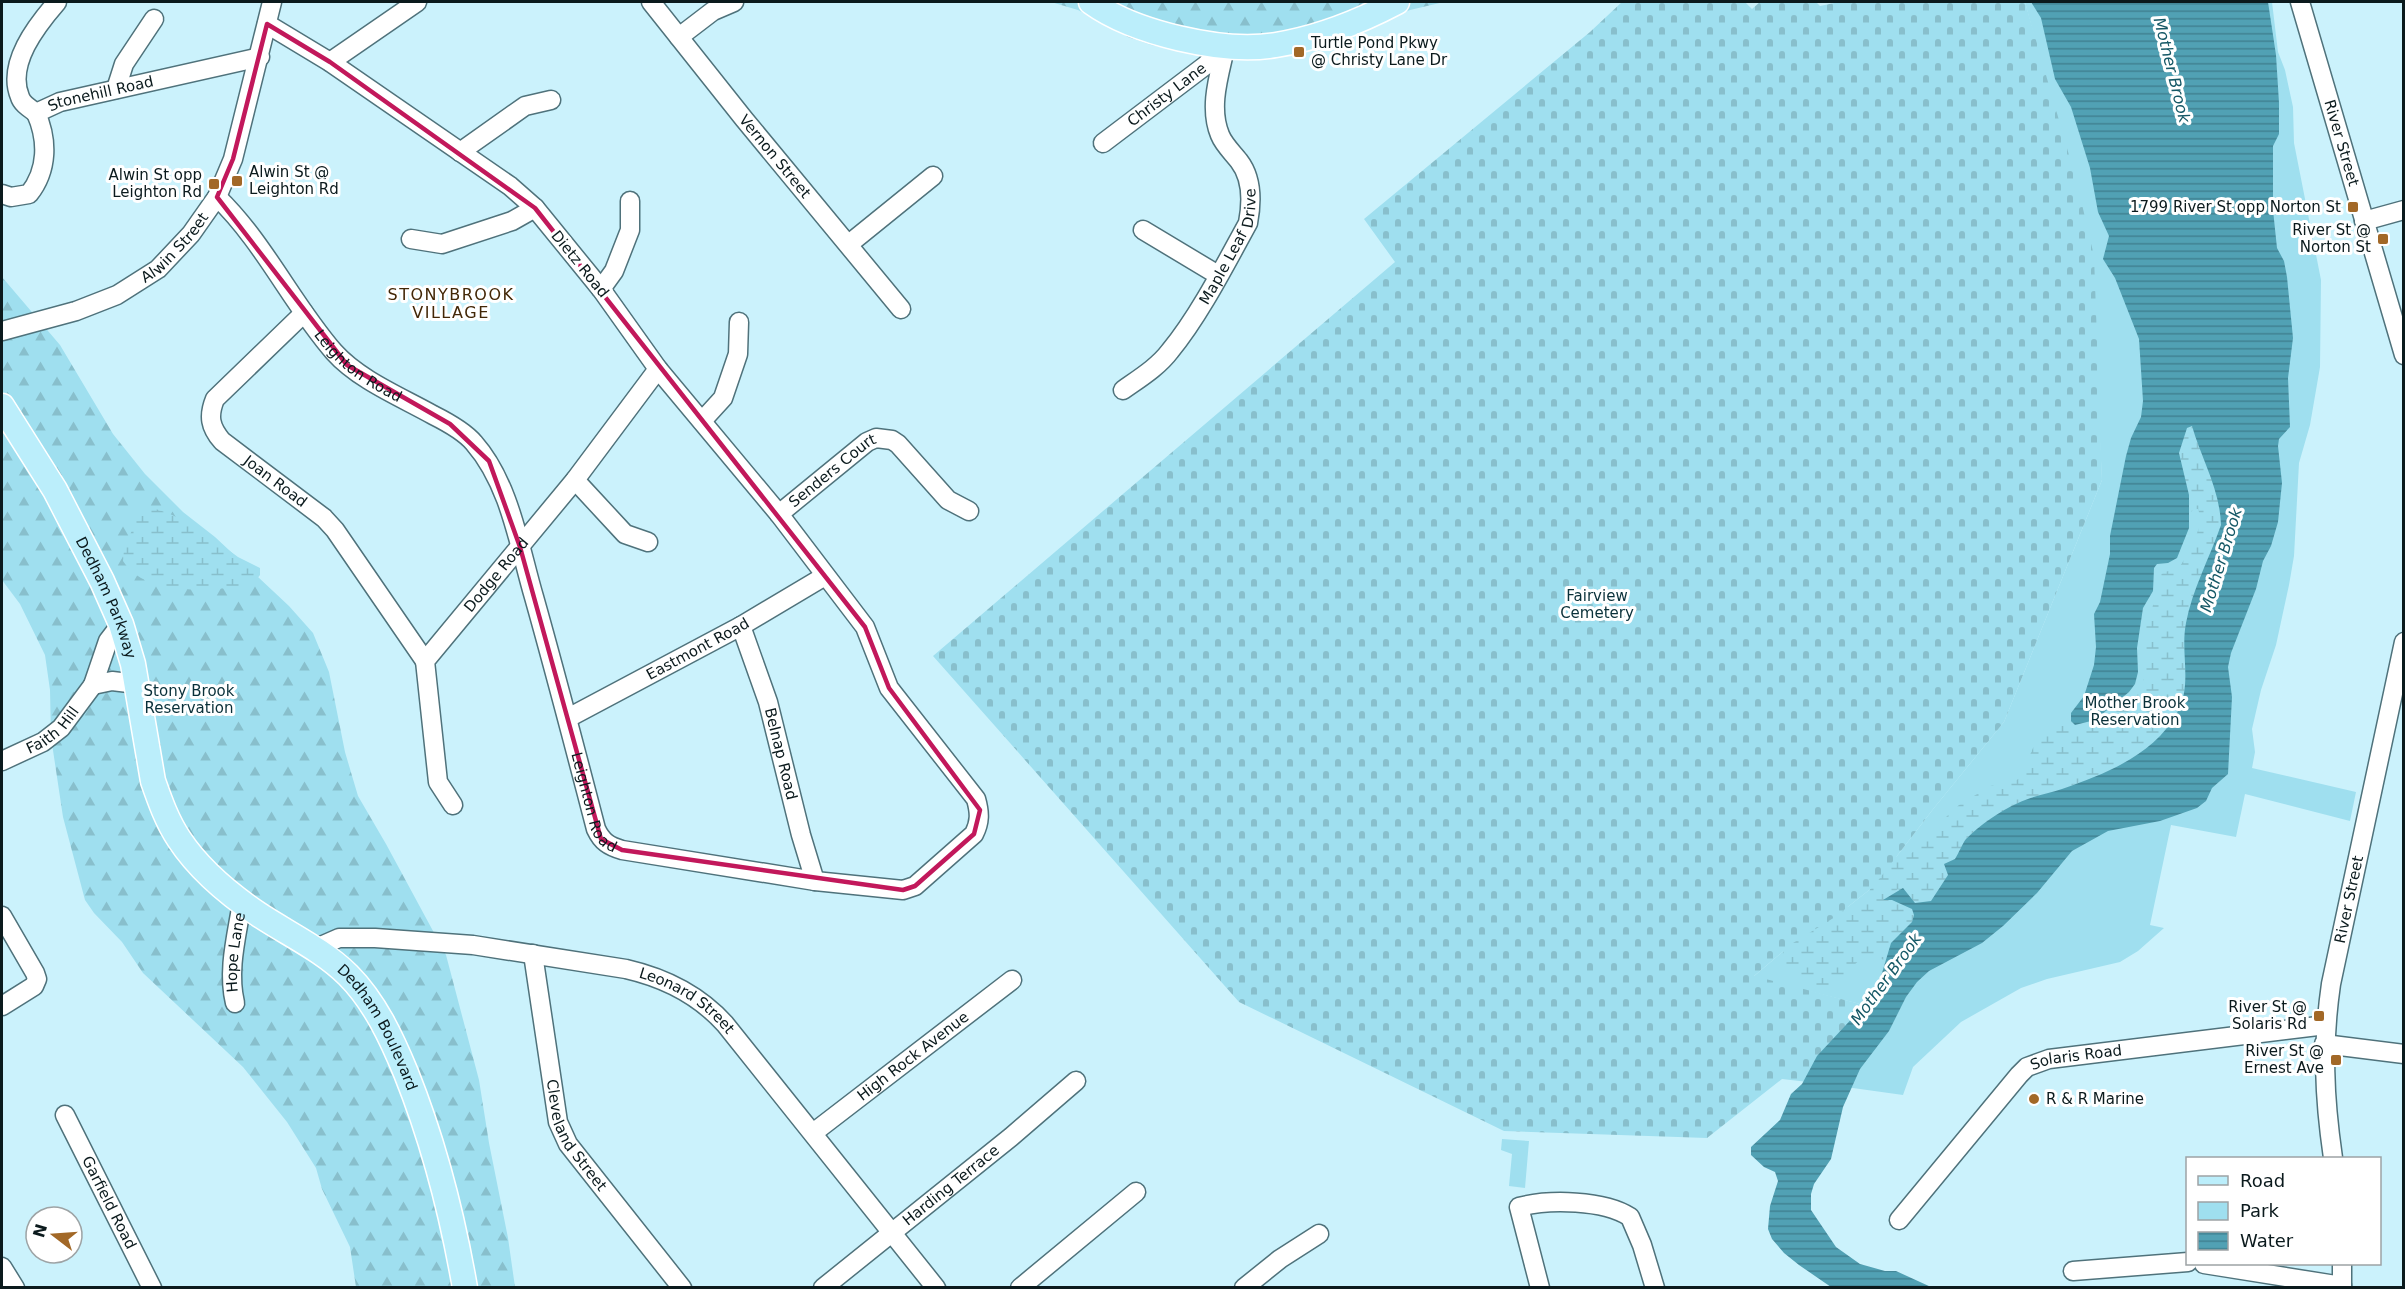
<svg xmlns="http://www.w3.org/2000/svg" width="2405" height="1289" viewBox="0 0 2405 1289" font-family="'DejaVu Sans',sans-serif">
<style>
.green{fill:#9fdfef}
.forest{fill:url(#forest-firs)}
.wetland{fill:url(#wetland-marsh)}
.cemetery{fill:url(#cemetery-stones)}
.water{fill:url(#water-rules)}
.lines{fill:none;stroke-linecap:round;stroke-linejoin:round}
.minor-casing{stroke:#4f727b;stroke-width:21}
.major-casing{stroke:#fff;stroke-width:27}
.minor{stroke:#fff;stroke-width:18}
.major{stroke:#bbeefb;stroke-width:24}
.marked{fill:none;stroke:#c2185b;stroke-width:4.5;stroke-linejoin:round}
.poi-dot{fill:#a26827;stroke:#fff;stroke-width:2}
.labels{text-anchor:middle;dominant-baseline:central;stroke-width:6;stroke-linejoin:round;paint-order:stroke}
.poi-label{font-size:15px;fill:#0b1a1d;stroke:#fff;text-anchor:end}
.street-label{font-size:15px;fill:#0b1a1d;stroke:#fff}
.park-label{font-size:15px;fill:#093039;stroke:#fff}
.water-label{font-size:16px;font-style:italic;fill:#155866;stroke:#fff}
.neighbourhood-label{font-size:16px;letter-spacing:1.5px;fill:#422707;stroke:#fff}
</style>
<defs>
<pattern id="forest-firs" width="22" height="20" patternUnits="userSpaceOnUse" patternTransform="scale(1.5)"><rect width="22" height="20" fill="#9fdfef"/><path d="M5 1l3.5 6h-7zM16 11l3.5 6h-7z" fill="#88bfcc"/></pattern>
<pattern id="wetland-marsh" width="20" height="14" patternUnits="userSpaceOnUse" patternTransform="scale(1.5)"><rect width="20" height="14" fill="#9fdfef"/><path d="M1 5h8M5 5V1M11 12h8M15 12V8" fill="none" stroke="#88bfcc"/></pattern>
<pattern id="cemetery-stones" width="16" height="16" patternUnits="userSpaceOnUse" patternTransform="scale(1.5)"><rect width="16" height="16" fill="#9fdfef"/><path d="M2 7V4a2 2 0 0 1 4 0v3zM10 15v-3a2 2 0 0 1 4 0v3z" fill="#88bfcc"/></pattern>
<pattern id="water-rules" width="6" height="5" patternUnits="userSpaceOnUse" patternTransform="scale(1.5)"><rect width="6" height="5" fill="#51a1b4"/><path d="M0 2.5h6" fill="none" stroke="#418292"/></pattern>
</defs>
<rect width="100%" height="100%" fill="#cbf2fc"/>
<g class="green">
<polygon points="2025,2 2272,2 2278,52 2285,70 2293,107 2294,143 2321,280 2320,367 2310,425 2299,463 2294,556 2289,585 2276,645 2261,690 2252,729 2255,752 2252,768 2356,792 2350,821 2245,794 2236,837 2171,825 2150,925 2164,928 2138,951 2120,962 2047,979 2021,988 1961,1022 1913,1067 1903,1095 1817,1083 1843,1030 1852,1016 1864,1005 1753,977 1793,943 1835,917 1873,887 1934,808 2004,722 2102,480 2098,402 2052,103"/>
<polygon points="1502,1139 1529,1141 1525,1188 1509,1186 1512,1154 1501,1150"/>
</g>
<g class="forest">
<polygon points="1051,2 1444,2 1410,10 1361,31 1215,58 1151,45 1128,37 1078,10"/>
<polygon points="2,277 60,345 113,434 145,474 183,512 215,537 289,606 313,633 329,672 345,752 358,796 386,844 446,955 479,1080 489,1143 508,1238 515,1287 356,1287 350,1247 322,1189 316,1168 287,1122 243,1067 143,973 122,942 94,913 85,900 63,817 51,737 50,690 45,655 20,604 2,580"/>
</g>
<g class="wetland">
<path d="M2193 426C2195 439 2200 448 2206 461 2214 480 2221 504 2221 525 2210 557 2192 590 2186 624 2180 654 2193 684 2177 713 2153 755 2105 774 2061 789 2047 794 2031 797 2018 803 2003 810 1976 828 1965 840 1961 845 1960 855 1955 860 1951 863 1948 864 1945 869L1949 875 1931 901 1915 903 1898 889 1884 899 1892 900 1912 909 1914 915 1912 922 1891 943 1887 961C1879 958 1871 955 1864 958 1850 964 1847 980 1833 985 1815 992 1788 981 1783 962 1781 957 1784 949 1785 944L1838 907H1854L1865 900 1870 892 1869 882 1890 858 1912 853 1918 843 1959 805 1992 785H2008L2020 778 2033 748 2042 737 2054 732 2071 713V721L2095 720 2122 698 2127 704C2150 692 2146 655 2146 633L2143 631 2139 633 2141 622 2145 624 2150 619 2153 605 2161 598 2159 576C2165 570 2174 571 2180 566 2184 562 2197 534 2199 528 2201 522 2200 514 2198 509H2194L2190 513C2188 479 2172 462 2187 428Z"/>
<path d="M140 504 168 513 197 527 238 557 260 568V575L252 585C215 590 147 599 123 561L124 550 134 525V506Z"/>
</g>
<path class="cemetery" d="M1622 2H1745L1752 9 1760 2H1816L1820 6 1839 2H2025L2077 183 2094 256 2102 480 2004 722 1934 808 1873 887 1835 917 1793 943 1754 976 1864 1005C1841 1026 1830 1056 1817 1083L1782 1079 1707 1138 1504 1131 1239 1002 933 656 1395 262 1364 219 1590 32Z"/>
<path class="water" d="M2031 2H2268L2276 55 2279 103V134L2273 146V210L2277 248 2284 261 2287 277 2293 338 2288 378 2290 427 2279 439 2278 446 2282 483 2278 522 2271 546 2263 561 2256 589 2231 653 2228 667 2232 697 2228 774 2212 788 2206 801 2197 808 2160 821 2108 831 2072 851 2037 893 2003 926 1982 943 1929 971 1917 982 1906 997 1889 1031 1860 1069 1843 1107 1831 1159 1814 1184 1811 1194V1210L1836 1247 1860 1264 1885 1271H1896L1931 1287H1831L1799 1265 1784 1253 1772 1239 1768 1229 1770 1206 1778 1181 1775 1172 1764 1167 1751 1155V1147L1780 1120 1791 1094 1802 1084 1817 1056 1872 997 1882 973 1891 943 1912 922 1914 915 1912 909 1892 900H1883L1903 888 1915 903 1931 901 1948 875 1944 864 1955 859C1959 853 1962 844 1966 839 1980 825 2000 811 2018 803 2032 796 2048 794 2062 789 2105 774 2154 755 2177 713 2193 684 2180 654 2186 623 2192 590 2210 557 2221 525 2220 489 2201 458 2192 426L2187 428 2179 453 2189 495V528L2177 558 2168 563 2157 564 2154 568 2153 591 2143 608 2137 648 2138 672 2135 684 2129 692 2095 720 2075 725 2071 721V713L2084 696 2094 665 2096 647 2094 614 2100 602 2110 554V536L2126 456 2131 438 2141 417 2143 401 2139 339 2115 278 2103 259 2109 236 2098 212 2090 168 2071 107 2055 79 2041 18Z"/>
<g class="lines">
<defs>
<g id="minor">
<path id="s1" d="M57 2C37 25 6 64 20 97 22 104 31 109 36 113L60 102 260 57"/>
<path id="s2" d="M651 2 744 119 901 309"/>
<path id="s3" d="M2300 2 2404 355"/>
<polyline points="679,37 713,11 734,2"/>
<polyline points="330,62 417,2"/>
<polyline points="116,89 124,64 154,19"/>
<path id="s4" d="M1103 143 1206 65 1226 44"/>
<polyline points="460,152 525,106 551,100"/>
<path d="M2 194 11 197 29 194C48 170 48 140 36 113"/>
<path id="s5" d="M217 197C264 242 292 304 334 352 359 380 401 397 433 415 447 422 464 431 474 443 510 484 519 546 534 597 556 675 576 752 596 829 602 842 609 846 622 850L815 881 903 890 915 886 974 834C980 822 980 813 976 799L889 688 865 627 779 514 658 369 601 289 535 208 510 186 330 62 267 24"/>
<polyline points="2364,221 2404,210"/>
<polyline points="1143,230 1218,275"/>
<polyline points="411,239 442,244 512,221 535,208"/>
<polyline points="849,244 933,176"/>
<polyline points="601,289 614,271 630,230 630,201"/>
<path id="s6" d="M304 313 215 399C208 416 210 427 222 441L324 518 335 530 425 661"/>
<path id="s7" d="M2 331 76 311 117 295 158 269 191 234 217 197 233 159 272 2"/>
<path id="s8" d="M1123 390C1140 378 1158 367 1170 351 1199 316 1226 263 1248 223 1252 202 1253 179 1239 161 1233 153 1224 145 1220 135 1208 106 1220 73 1226 44"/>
<polyline points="702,421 723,398 738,354 739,322"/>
<polyline points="575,480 625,534 648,542"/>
<path id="s9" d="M779 514 867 442 876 438 892 440 898 444 948 500 969 511"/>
<polyline points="121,624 108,641 93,685 112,681 137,684"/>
<path id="s10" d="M741 626 768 702 801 835 815 881"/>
<path id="s11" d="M568 718 741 626 825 576"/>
<path id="s12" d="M2 761 43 742 61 728 93 685"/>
<path id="s13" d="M453 805 438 782 425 661 575 480 658 369"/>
<polyline points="2,916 35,973 37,979 34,986 2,1006"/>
<path id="s14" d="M318 951 323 945 339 938H375L473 945 626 969C665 978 698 994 725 1024L936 1288"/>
<path id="s15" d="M533 954 558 1122 568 1144 682 1288"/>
<path id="s16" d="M235 1003C227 970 237 935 242 902"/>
<polyline points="2324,1044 2404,1054"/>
<path id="s17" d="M65 1115 152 1288"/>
<path id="s18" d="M813 1133 1012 980"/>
<path id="s19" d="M2333 1158C2324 1096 2322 1047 2331 984L2404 642"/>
<path id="s20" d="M1899 1220 2019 1075 2027 1067 2049 1059 2326 1025"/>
<polyline points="2204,1264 2342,1286"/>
<polyline points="2,1267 15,1288"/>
<polyline points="2073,1271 2188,1262"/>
<path id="s21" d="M823 1288 1011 1137 1076 1081"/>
<polyline points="1020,1288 1136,1192"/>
<polyline points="1244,1288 1280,1259 1319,1234"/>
<path d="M1540 1288 1519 1207C1549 1199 1604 1200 1630 1217L1642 1245 1655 1288"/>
<polyline points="2342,1288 2342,1264"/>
</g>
<g id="major">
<path d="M1091 2C1134 33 1223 54 1276 45 1319 38 1359 22 1397 2"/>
<path id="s22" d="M2 406 55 490 102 581 121 624 133 664 153 781C160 801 167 821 179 839 198 868 230 895 258 914 288 934 323 950 348 975 375 1002 392 1039 406 1073 434 1143 452 1213 465 1288"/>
</g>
</defs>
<use href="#minor" class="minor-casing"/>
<use href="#major" class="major-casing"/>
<use href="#minor" class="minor"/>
<use href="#major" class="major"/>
</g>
<path class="marked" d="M267 24 330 62 535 208 865 627 889 688 980 810 974 834 915 886 903 890 622 850 601 839 520 547 489 461 450 424 347 365 217 197 233 159Z"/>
<g class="poi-dot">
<rect x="1293" y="46" width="12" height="12" rx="3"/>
<rect x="231" y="175" width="12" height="12" rx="3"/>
<rect x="208" y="178" width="12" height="12" rx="3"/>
<rect x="2347" y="201" width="12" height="12" rx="3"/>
<rect x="2377" y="233" width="12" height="12" rx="3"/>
<rect x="2313" y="1010" width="12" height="12" rx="3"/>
<rect x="2330" y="1054" width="12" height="12" rx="3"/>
<circle cx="2034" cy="1099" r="6"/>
</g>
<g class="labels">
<g class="poi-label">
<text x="1311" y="43" text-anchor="start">Turtle Pond Pkwy<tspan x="1311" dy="17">@ Christy Lane Dr</tspan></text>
<text x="249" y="172" text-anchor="start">Alwin St @<tspan x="249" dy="17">Leighton Rd</tspan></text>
<text x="202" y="175">Alwin St opp<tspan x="202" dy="17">Leighton Rd</tspan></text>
<text x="2341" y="207">1799 River St opp Norton St</text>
<text x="2371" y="230">River St @<tspan x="2371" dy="17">Norton St</tspan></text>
<text x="2307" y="1007">River St @<tspan x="2307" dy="17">Solaris Rd</tspan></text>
<text x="2324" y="1051">River St @<tspan x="2324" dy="17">Ernest Ave</tspan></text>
<text x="2046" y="1099" text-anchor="start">R &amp; R Marine</text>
</g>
<g class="street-label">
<text stroke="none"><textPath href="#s1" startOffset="198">Stonehill Road</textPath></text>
<text stroke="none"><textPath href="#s4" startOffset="80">Christy Lane</textPath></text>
<text stroke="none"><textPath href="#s3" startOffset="147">River Street</textPath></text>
<text stroke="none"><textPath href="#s2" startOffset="198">Vernon Street</textPath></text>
<text stroke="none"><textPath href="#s8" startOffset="183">Maple Leaf Drive</textPath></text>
<text stroke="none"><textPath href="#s7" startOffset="196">Alwin Street</textPath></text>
<text transform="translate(580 264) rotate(51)">Dietz Road</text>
<text stroke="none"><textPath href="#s5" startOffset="222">Leighton Road</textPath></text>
<text stroke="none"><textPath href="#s9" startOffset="69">Senders Court</textPath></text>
<text stroke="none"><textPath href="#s6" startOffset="236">Joan Road</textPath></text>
<text stroke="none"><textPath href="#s13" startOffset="261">Dodge Road</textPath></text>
<text stroke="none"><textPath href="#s22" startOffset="219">Dedham Parkway</textPath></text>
<text stroke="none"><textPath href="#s11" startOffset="147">Eastmont Road</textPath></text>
<text stroke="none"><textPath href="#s12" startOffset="60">Faith Hill</textPath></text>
<text stroke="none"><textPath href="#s10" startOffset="134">Belnap Road</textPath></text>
<text stroke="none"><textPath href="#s5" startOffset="744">Leighton Road</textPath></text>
<text stroke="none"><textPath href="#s19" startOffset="261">River Street</textPath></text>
<text stroke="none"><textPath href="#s16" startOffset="51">Hope Lane</textPath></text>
<text stroke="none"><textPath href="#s14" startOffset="384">Leonard Street</textPath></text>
<text stroke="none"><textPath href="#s22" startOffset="752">Dedham Boulevard</textPath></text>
<text stroke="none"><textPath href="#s18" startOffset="126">High Rock Avenue</textPath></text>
<text stroke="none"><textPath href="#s20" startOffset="250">Solaris Road</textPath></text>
<text stroke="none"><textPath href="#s15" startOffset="189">Cleveland Street</textPath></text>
<text stroke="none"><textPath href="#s21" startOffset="164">Harding Terrace</textPath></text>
<text stroke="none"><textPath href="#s17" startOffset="98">Garfield Road</textPath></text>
</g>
<g class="park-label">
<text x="1597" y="596">Fairview<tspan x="1597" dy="17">Cemetery</tspan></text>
<text x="189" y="691">Stony Brook<tspan x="189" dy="17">Reservation</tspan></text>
<text x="2135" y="703">Mother Brook<tspan x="2135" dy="17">Reservation</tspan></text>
</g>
<g class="water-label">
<text transform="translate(2172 70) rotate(76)">Mother Brook</text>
<text transform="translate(2221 560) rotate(-73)">Mother Brook</text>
<text transform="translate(1886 979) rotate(-54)">Mother Brook</text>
</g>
<g class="neighbourhood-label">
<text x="451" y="294">STONYBROOK<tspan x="451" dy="18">VILLAGE</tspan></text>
</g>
</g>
<rect width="2405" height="1289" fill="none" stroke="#0b1a1d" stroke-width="6"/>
<rect x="2186" y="1157" width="195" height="108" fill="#ffffff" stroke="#9da3a5" stroke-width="1.5"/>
<rect x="2198" y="1176" width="30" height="9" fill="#bbeefb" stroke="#9da3a5" stroke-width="1.5"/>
<text x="2240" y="1187" font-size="18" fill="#0b1a1d">Road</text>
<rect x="2198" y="1202" width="30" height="18" fill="#9fdfef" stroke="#9da3a5" stroke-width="1.5"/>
<text x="2240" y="1217" font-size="18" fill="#0b1a1d">Park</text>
<rect x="2198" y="1232" width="30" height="18" fill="url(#water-rules)" stroke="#9da3a5" stroke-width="1.5"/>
<text x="2240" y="1247" font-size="18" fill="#0b1a1d">Water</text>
<g transform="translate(54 1235) rotate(287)"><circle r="28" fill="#ffffff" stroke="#9da3a5" stroke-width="1.5"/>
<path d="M0-4.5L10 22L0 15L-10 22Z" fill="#a26827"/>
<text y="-9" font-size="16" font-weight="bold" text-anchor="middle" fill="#0b1a1d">N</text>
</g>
</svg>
